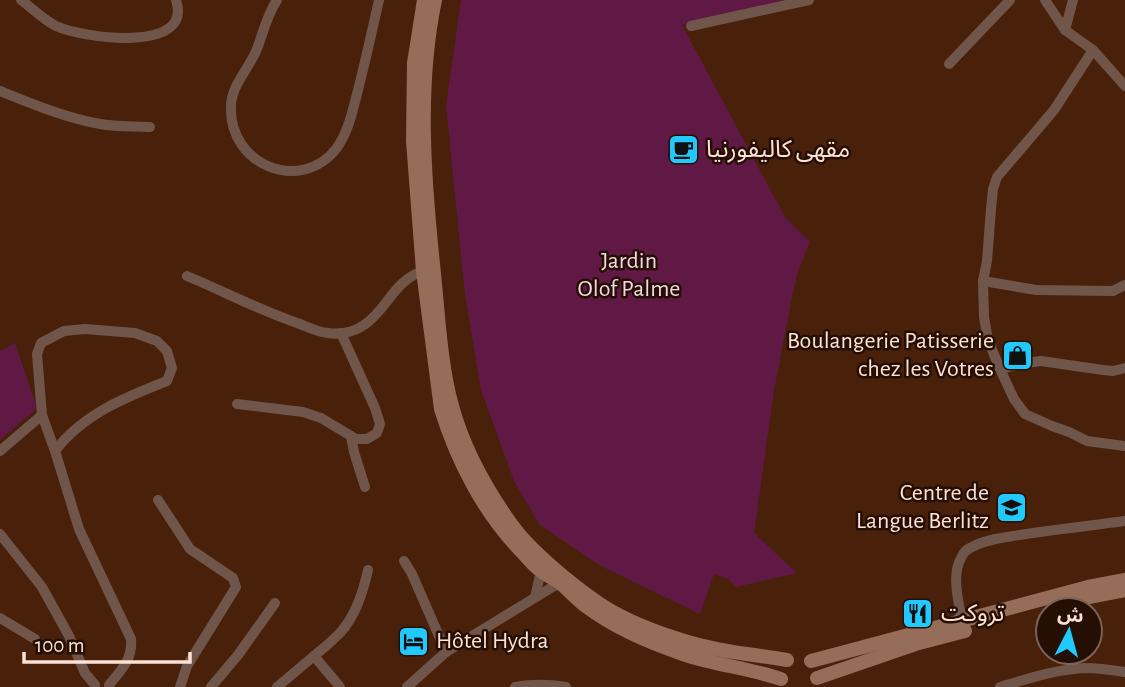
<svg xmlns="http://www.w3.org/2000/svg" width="1125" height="687" viewBox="0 0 1125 687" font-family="'Alegreya Sans','Noto Sans Arabic',sans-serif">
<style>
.green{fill:#601945}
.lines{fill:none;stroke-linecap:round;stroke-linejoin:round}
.street{stroke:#70564a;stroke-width:10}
.secondary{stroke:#966d59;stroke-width:14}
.labels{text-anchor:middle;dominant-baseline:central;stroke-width:5;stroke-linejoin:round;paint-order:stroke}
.poi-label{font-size:24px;fill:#fde1d5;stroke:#250e04;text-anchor:start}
.park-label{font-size:24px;fill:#f3d6e5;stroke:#250e04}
</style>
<rect width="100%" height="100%" fill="#49200a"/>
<g class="green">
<polygon points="461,0 790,0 682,25 785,217 810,242 798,271 792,297 774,391 754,533 797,573 736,587 728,579 714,574 700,614 599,565 539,524 514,481 481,390 465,295 446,106"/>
<polygon points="15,343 37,408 0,440 0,351"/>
</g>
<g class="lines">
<g class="street">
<path d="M21 0C32 8 44 20 56 26 82 38 194 54 176 0"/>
<path d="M277 0C267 15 263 33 257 49 249 69 231 85 231 107 229 165 300 194 336 149 348 133 352 113 357 94 365 63 372 31 379 0"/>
<polyline points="1045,0 1065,30 1093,50 1125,86"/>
<polyline points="691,26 809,0"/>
<polyline points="1065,30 1073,0"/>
<polyline points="1093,50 1054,110 997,177 993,189 991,209 987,261 983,281 984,317 988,340 1000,369 1014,399 1025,414 1052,426 1069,432 1087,441 1125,446"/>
<polyline points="949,64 1010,0"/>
<path d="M0 91C32 104 66 118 100 124 116 127 133 126 150 127"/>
<path d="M187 276C223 291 259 310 297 323 306 326 317 332 328 333 340 335 354 332 364 325 388 309 393 281 423 271"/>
<polyline points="983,281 1036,290 1113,291 1125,285"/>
<polyline points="1000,369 1026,363 1041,361 1103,370 1113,371 1125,368"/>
<polyline points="237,404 303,412 321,418 356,439 367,439 377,433 380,424 375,408 341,333"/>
<polyline points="351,436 354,452 365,487"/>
<polyline points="0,451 42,415"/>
<path d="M55 451C83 414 126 397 167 381L172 368 167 351 157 341 135 333 85 329 64 331 41 343 37 354 42 415 55 451 79 529 131 639C133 659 121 670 109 685"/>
<polyline points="158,500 190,549 233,578 236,587 187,666 180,687"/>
<polyline points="0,534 42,587 69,636 85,673 95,685"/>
<polyline points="404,561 412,574 446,652"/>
<polyline points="535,597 541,571"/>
<polyline points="0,618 35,639"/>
<path d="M962 622C959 602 951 576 961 558 963 553 967 549 972 547 984 540 1000 538 1013 536 1050 530 1088 526 1125 521"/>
<path d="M314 656C323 649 332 641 340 633 356 615 363 592 368 570"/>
<polyline points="211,687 238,655 275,603"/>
<polyline points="277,687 314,656 340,687"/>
<polyline points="407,687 446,652 559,583"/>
<path d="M515 687C532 684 548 684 566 687"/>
<path d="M1000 687C1027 679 1057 669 1086 668 1099 668 1112 670 1125 672"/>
</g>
<g class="secondary">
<path d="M424 0 414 63 413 141 423 271 441 409C457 461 484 513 522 552 528 559 534 566 541 571 546 575 553 578 559 582 569 590 577 600 587 607 615 628 650 643 683 654 715 665 749 668 781 679"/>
<path d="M435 0C417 86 424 177 433 264 438 309 440 363 452 406 464 450 487 491 514 528 532 552 572 585 597 602 621 619 650 630 678 639 714 651 751 654 787 660"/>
<polyline points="1069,601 1125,590"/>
<polyline points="811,661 1088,587 1125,580"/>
<polyline points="817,678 919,643 965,631"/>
</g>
</g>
<defs>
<symbol id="cafe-square" viewBox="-11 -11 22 22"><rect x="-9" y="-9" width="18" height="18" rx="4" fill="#22c9fd" stroke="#250e04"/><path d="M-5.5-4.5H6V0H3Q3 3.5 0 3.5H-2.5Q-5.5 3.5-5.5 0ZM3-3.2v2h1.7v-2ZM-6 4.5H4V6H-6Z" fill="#111"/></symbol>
<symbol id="shop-square" viewBox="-11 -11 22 22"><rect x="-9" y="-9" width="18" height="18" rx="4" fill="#22c9fd" stroke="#250e04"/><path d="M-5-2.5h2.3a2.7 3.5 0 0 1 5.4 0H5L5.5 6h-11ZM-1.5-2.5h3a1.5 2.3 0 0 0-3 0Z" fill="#111"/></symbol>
<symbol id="school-square" viewBox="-11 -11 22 22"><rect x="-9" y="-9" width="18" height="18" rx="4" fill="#22c9fd" stroke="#250e04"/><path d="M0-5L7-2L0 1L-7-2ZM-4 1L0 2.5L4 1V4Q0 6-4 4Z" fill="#111"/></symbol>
<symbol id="restaurant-square" viewBox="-11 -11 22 22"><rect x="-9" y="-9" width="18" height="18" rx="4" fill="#22c9fd" stroke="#250e04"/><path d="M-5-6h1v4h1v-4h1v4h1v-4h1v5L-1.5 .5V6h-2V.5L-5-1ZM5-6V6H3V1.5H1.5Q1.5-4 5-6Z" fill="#111"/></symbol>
<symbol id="hotel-square" viewBox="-11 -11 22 22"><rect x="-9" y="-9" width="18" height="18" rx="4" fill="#22c9fd" stroke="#250e04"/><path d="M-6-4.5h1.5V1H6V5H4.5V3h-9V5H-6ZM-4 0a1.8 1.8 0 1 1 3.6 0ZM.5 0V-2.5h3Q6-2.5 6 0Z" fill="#111"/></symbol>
</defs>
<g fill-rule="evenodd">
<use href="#cafe-square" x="666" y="132" width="35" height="35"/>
<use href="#shop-square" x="1000" y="338" width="35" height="35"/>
<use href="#school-square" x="994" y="490" width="35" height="35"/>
<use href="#restaurant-square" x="900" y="596" width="35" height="35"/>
<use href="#hotel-square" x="396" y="624" width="35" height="35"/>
</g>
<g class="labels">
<g class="poi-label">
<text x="706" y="150">مقهى كاليفورنيا</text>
<text x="994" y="341" text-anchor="end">Boulangerie Patisserie<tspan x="994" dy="28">chez les Votres</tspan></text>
<text x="989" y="493" text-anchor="end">Centre de<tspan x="989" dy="28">Langue Berlitz</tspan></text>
<text x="941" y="614">تروكت</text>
<text x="436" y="641">Hôtel Hydra</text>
</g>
<g class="park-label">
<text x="629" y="261">Jardin<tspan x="629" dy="28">Olof Palme</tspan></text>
</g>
</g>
<g transform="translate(1069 631) rotate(6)"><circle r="33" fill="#250e04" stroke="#7b6258" stroke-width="2"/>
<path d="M0-5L12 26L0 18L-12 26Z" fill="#22c9fd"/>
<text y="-10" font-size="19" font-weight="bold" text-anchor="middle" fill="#fde1d5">ش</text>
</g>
<path d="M24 652v10h166v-10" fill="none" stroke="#fde1d5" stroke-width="3.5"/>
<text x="35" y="652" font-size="21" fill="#fde1d5" stroke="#250e04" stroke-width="5" paint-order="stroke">100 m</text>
</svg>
